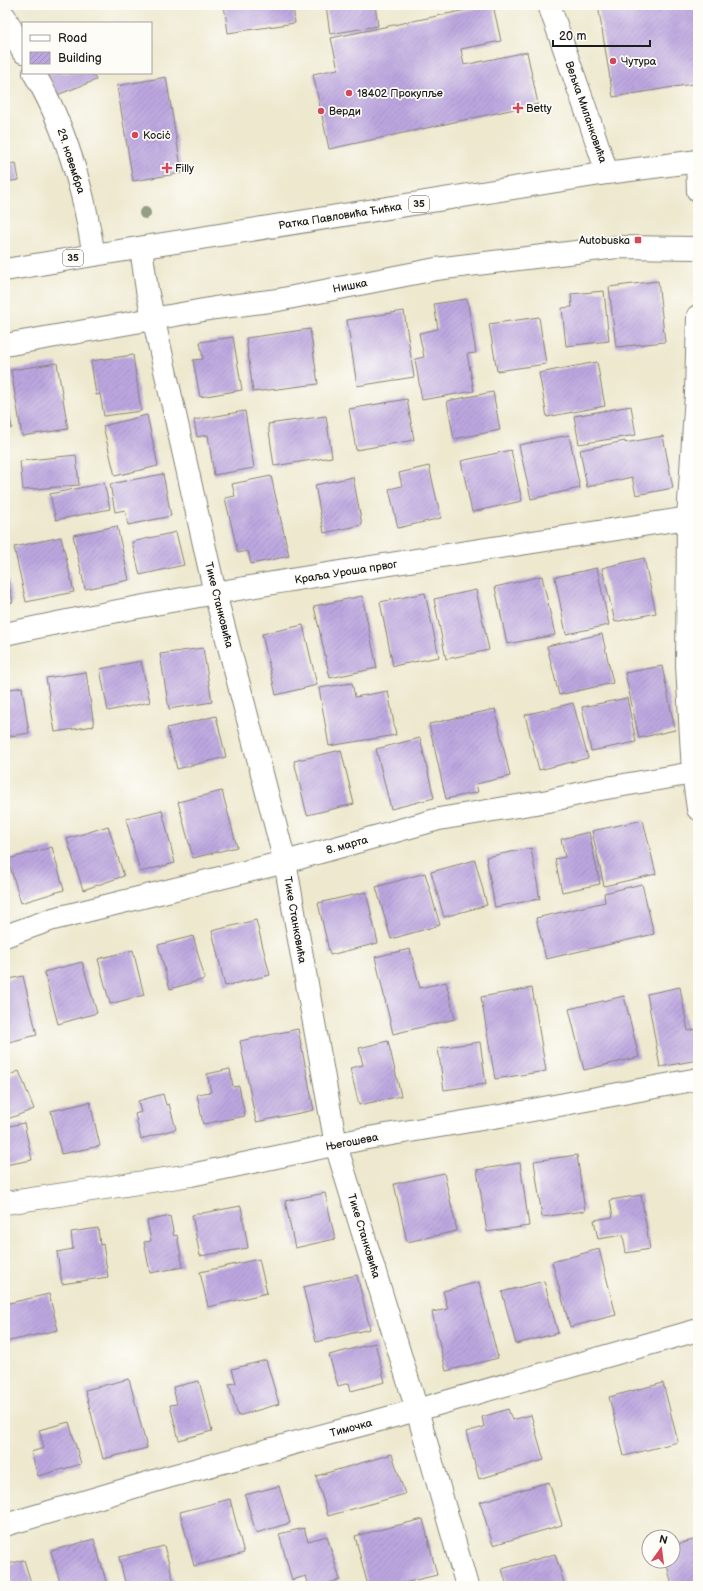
<svg xmlns="http://www.w3.org/2000/svg" width="703" height="1591" viewBox="0 0 703 1591" font-family="'Balsamiq Sans',sans-serif">
<style>
.building{fill:url(#building-hatch)}
.lines{fill:none;stroke-linecap:round;stroke-linejoin:round}
.street-casing{stroke:#848275;stroke-width:24}
.primary-casing{stroke:#848275;stroke-width:24}
.street{stroke:#fff;stroke-width:22}
.primary{stroke:#fff;stroke-width:22}
.tree{fill:#919e84}
.poi-dot{fill:#d1495b;stroke:#fdfcf7;stroke-width:1.5}
.labels{text-anchor:middle;dominant-baseline:central;stroke-width:3.5;stroke-linejoin:round;paint-order:stroke}
.shield{fill:#fdfcf7;stroke:#605f5e;stroke-width:1}
.shield-label{font-size:10px;font-weight:bold;fill:#1c1c1c}
.poi-label{font-size:11px;fill:#1c1c1c;stroke:#fdfcf7;text-anchor:start}
.street-label{font-size:11px;fill:#1c1c1c;stroke:#fdfcf7}
</style>
<defs>
<pattern id="building-hatch" width="6" height="6" patternUnits="userSpaceOnUse"><rect width="6" height="6" fill="#bca6df"/><path d="M-1 1l2-2M0 6l6-6M5 7l2-2" fill="none" stroke="#a18ebf"/></pattern>
</defs>
<rect width="100%" height="100%" fill="#fdfcf7"/>
<filter id="ink" filterUnits="userSpaceOnUse"><feTurbulence type="fractalNoise" baseFrequency=".025" numOctaves="2"/><feDisplacementMap in="SourceGraphic" scale="8" xChannelSelector="R" yChannelSelector="G"/><feConvolveMatrix kernelMatrix="1 2 1 2 8 2 1 2 1" color-interpolation-filters="sRGB"/></filter>
<filter id="wash" filterUnits="userSpaceOnUse"><feTurbulence type="fractalNoise" baseFrequency=".012" numOctaves="4" result="noise"/><feDisplacementMap in="SourceGraphic" scale="16" xChannelSelector="R" yChannelSelector="G"/><feGaussianBlur stdDeviation="0.9" result="paint"/><feColorMatrix in="noise" values="0 0 0 0 0 0 0 0 0 0 0 0 0 0 0 0 0 1.4 0 .05"/><feComposite in="paint" operator="in"/></filter>
<g filter="url(#wash)">
<rect width="100%" height="100%" fill="#ede8ce"/>
<g id="blocks">
<g class="building">
<polygon points="224,5 293,5 295,23 228,33"/>
<polygon points="326,5 375,5 378,26 330,34"/>
<polygon points="490,5 493,5 501,41 461,49 464,65 527,52 538,104 329,149 313,74 338,69 331,38"/>
<polygon points="598,5 698,5 698,83 613,97"/>
<polygon points="48,73 93,73 96,80 57,95"/>
<polygon points="166,77 182,173 133,181 117,86"/>
<polygon points="16,163 19,180 5,182 5,165"/>
<polygon points="658,281 665,342 616,347 609,287"/>
<polygon points="604,291 609,341 566,346 562,308 572,307 571,294"/>
<polygon points="467,299 476,353 467,354 474,391 422,400 415,359 424,357 419,333 438,329 434,304"/>
<polygon points="404,311 414,377 357,386 347,320"/>
<polygon points="539,317 546,364 497,371 489,324"/>
<polygon points="310,329 318,384 253,392 246,338"/>
<polygon points="233,337 242,390 200,397 193,360 203,359 200,342"/>
<polygon points="133,355 141,411 104,416 100,394 96,395 91,361"/>
<polygon points="597,362 605,406 547,417 539,373"/>
<polygon points="57,363 68,429 22,436 11,370"/>
<polygon points="5,392 12,428 5,429"/>
<polygon points="493,392 500,430 454,439 447,401"/>
<polygon points="407,399 414,440 356,450 349,409"/>
<polygon points="631,406 636,435 579,444 574,416"/>
<polygon points="245,411 254,468 214,475 208,435 197,437 194,420"/>
<polygon points="147,415 158,466 115,476 103,426"/>
<polygon points="326,416 332,457 274,466 268,424"/>
<polygon points="569,435 580,488 531,499 519,445"/>
<polygon points="663,436 673,488 636,495 632,477 587,487 580,450 625,441 625,443"/>
<polygon points="511,450 522,501 472,512 461,461"/>
<polygon points="76,455 79,485 23,490 20,461"/>
<polygon points="429,466 441,518 398,528 389,489 402,486 399,473"/>
<polygon points="163,474 171,516 128,525 125,510 115,512 110,484"/>
<polygon points="271,476 289,556 251,564 248,551 238,553 225,498 235,496 232,484"/>
<polygon points="353,477 362,525 324,533 315,485"/>
<polygon points="104,483 110,509 56,520 50,494"/>
<polygon points="117,526 129,580 85,589 73,535"/>
<polygon points="176,532 184,565 140,575 132,542"/>
<polygon points="61,537 74,592 26,602 14,547"/>
<polygon points="644,558 656,613 615,622 602,568"/>
<polygon points="5,568 13,602 5,604"/>
<polygon points="597,568 609,625 566,634 555,577"/>
<polygon points="542,576 555,635 507,644 495,587"/>
<polygon points="476,590 489,650 446,659 434,599"/>
<polygon points="425,593 439,657 393,666 380,602"/>
<polygon points="362,596 377,668 330,678 314,606"/>
<polygon points="303,625 317,685 276,695 262,634"/>
<polygon points="602,634 613,683 559,695 547,646"/>
<polygon points="203,648 212,702 169,709 160,654"/>
<polygon points="141,661 150,702 108,711 100,669"/>
<polygon points="662,666 675,730 639,738 625,673"/>
<polygon points="86,672 94,726 55,732 46,678"/>
<polygon points="352,683 355,697 388,691 396,735 329,746 319,688"/>
<polygon points="22,687 29,733 5,737 5,690"/>
<polygon points="627,698 636,742 591,751 582,707"/>
<polygon points="573,703 588,758 539,770 525,715"/>
<polygon points="495,709 510,776 476,784 478,792 446,799 429,724"/>
<polygon points="216,716 226,757 177,769 167,728"/>
<polygon points="420,738 434,798 391,809 376,749"/>
<polygon points="341,750 354,804 307,815 294,761"/>
<polygon points="222,791 237,847 193,858 178,802"/>
<polygon points="162,810 175,863 140,872 126,819"/>
<polygon points="643,820 656,874 604,886 592,831"/>
<polygon points="108,826 124,876 83,890 67,839"/>
<polygon points="589,832 600,884 562,892 555,859 565,857 561,839"/>
<polygon points="52,847 64,890 21,903 8,859"/>
<polygon points="531,848 540,899 495,907 486,857"/>
<polygon points="475,860 487,905 444,917 431,872"/>
<polygon points="425,873 440,925 391,939 376,887"/>
<polygon points="642,884 654,934 546,959 536,918 605,902 604,893"/>
<polygon points="366,892 378,943 330,955 318,903"/>
<polygon points="256,920 270,975 225,986 212,931"/>
<polygon points="193,936 205,979 170,989 158,945"/>
<polygon points="410,949 420,988 446,982 455,1019 393,1034 375,957"/>
<polygon points="133,950 144,995 110,1004 98,959"/>
<polygon points="82,962 97,1013 58,1024 44,972"/>
<polygon points="23,976 37,1035 5,1043 5,980"/>
<polygon points="680,987 688,1031 698,1029 698,1060 660,1067 647,994"/>
<polygon points="532,988 546,1071 495,1079 481,997"/>
<polygon points="624,996 639,1057 584,1070 569,1009"/>
<polygon points="298,1029 314,1110 256,1122 240,1041"/>
<polygon points="388,1041 401,1096 359,1105 350,1068 363,1065 359,1048"/>
<polygon points="480,1042 486,1084 444,1090 438,1048"/>
<polygon points="230,1069 233,1087 239,1086 245,1116 203,1124 197,1094 211,1092 207,1074"/>
<polygon points="19,1071 34,1109 5,1120 5,1077"/>
<polygon points="163,1094 166,1105 169,1104 176,1129 141,1139 135,1114 141,1112 138,1101"/>
<polygon points="90,1102 100,1146 61,1154 51,1111"/>
<polygon points="24,1123 32,1160 5,1165 5,1127"/>
<polygon points="577,1155 585,1211 542,1217 534,1161"/>
<polygon points="520,1163 529,1226 487,1232 477,1170"/>
<polygon points="444,1173 457,1231 407,1242 394,1184"/>
<polygon points="325,1193 335,1239 295,1248 285,1201"/>
<polygon points="641,1195 650,1249 626,1253 623,1235 598,1239 594,1220 613,1217 610,1200"/>
<polygon points="241,1206 248,1248 200,1256 192,1215"/>
<polygon points="170,1216 174,1236 177,1235 183,1267 150,1273 144,1242 151,1241 147,1221"/>
<polygon points="98,1228 100,1245 103,1244 108,1277 62,1284 57,1252 73,1249 71,1232"/>
<polygon points="599,1249 616,1315 570,1327 552,1262"/>
<polygon points="259,1259 267,1293 208,1307 200,1272"/>
<polygon points="357,1275 370,1329 316,1342 303,1287"/>
<polygon points="544,1281 558,1333 516,1344 502,1292"/>
<polygon points="479,1282 498,1358 446,1371 432,1312 448,1309 443,1291"/>
<polygon points="49,1294 58,1330 5,1342 5,1304"/>
<polygon points="375,1343 385,1382 351,1391 349,1383 338,1386 329,1355"/>
<polygon points="266,1360 279,1404 238,1416 229,1384 236,1383 232,1369"/>
<polygon points="129,1379 147,1448 103,1459 85,1390"/>
<polygon points="199,1381 212,1431 179,1440 170,1405 177,1404 173,1387"/>
<polygon points="663,1383 678,1442 624,1456 609,1397"/>
<polygon points="508,1409 512,1420 531,1415 544,1460 479,1479 466,1432 484,1427 482,1417"/>
<polygon points="69,1422 81,1464 38,1476 31,1452 44,1448 39,1430"/>
<polygon points="392,1454 405,1494 328,1516 316,1476"/>
<polygon points="549,1482 562,1525 493,1545 480,1502"/>
<polygon points="279,1486 290,1523 256,1533 245,1495"/>
<polygon points="230,1499 244,1553 194,1566 180,1512"/>
<polygon points="423,1519 437,1575 391,1586 368,1586 355,1536"/>
<polygon points="304,1528 308,1541 327,1536 340,1580 316,1586 309,1586 306,1576 292,1580 279,1534"/>
<polygon points="94,1539 107,1585 61,1586 51,1551"/>
<polygon points="698,1539 698,1586 672,1586 666,1561 673,1561 673,1545"/>
<polygon points="164,1546 175,1586 126,1586 119,1557"/>
<polygon points="555,1554 565,1586 507,1586 502,1569"/>
<polygon points="24,1560 32,1586 5,1586 5,1565"/>
</g>
</g>
</g>
<g filter="url(#ink)">
<use href="#blocks" fill-opacity="0" stroke="#848275" stroke-width="1"/>
<g class="lines">
<defs>
<g id="street">
<polyline points="549,5 588,116 607,173"/>
<polyline points="5,17 23,52"/>
<path d="M34 73C56 110 71 152 82 195 87 214 90 235 94 255"/>
<polyline points="697,161 698,191"/>
<polyline points="141,248 147,290 215,593 285,862 336,1145 417,1410 467,1586"/>
<polyline points="698,316 696,394 688,518 687,665 693,773 698,809"/>
<polyline points="5,345 215,308 278,300 436,269 617,247 698,248"/>
<path d="M5 634C231 585 460 554 688 518"/>
<polyline points="5,936 53,919 285,862 439,819 548,801 595,790 693,773"/>
<polyline points="5,1203 191,1175 362,1139 506,1115 698,1079"/>
<polyline points="5,1525 168,1477 417,1410 698,1330"/>
</g>
<polyline id="primary" points="5,270 94,255 607,173 698,161"/>
</defs>
<use href="#street" class="street-casing"/>
<use href="#primary" class="primary-casing"/>
<use href="#street" class="street"/>
<use href="#primary" class="primary"/>
</g>
<circle class="tree" cx="145" cy="213" r="6"/>
</g>
<g class="poi-dot">
<circle cx="613" cy="61" r="4"/>
<circle cx="349" cy="93" r="4"/>
<path d="M516 102h4v4h4v4h-4v4h-4v-4h-4v-4h4z"/>
<circle cx="321" cy="111" r="4"/>
<circle cx="135" cy="135" r="4"/>
<path d="M165 162h4v4h4v4h-4v4h-4v-4h-4v-4h4z"/>
<rect x="634" y="236" width="8" height="8" rx="2"/>
</g>
<g class="labels">
<g class="shield">
<rect x="409" y="196" width="20" height="16" rx="3"/>
<rect x="63" y="250" width="20" height="16" rx="3"/>
</g>
<g class="shield-label">
<text x="419" y="204">35</text>
<text x="73" y="258">35</text>
</g>
<g class="poi-label">
<text x="621" y="61">Чутура</text>
<text x="357" y="93">18402 Прокупље</text>
<text x="526" y="108">Betty</text>
<text x="329" y="111">Верди</text>
<text x="143" y="135">Kocić</text>
<text x="175" y="168">Filly</text>
<text x="630" y="240" text-anchor="end">Autobuska</text>
</g>
<g class="street-label">
<text transform="translate(586 112) rotate(71)">Вељка Миланковића</text>
<text transform="translate(71 161) rotate(72)">29. новембра</text>
<text transform="translate(340 216) rotate(-9)">Ратка Павловића Ћићка</text>
<text transform="translate(350 286) rotate(-11)">Нишка</text>
<text transform="translate(346 572) rotate(-9)">Краља Уроша првог</text>
<text transform="translate(219 605) rotate(76)">Тике Станковића</text>
<text transform="translate(347 845) rotate(-15)">8. марта</text>
<text transform="translate(295 920) rotate(80)">Тике Станковића</text>
<text transform="translate(352 1142) rotate(-11)">Његошева</text>
<text transform="translate(364 1236) rotate(73)">Тике Станковића</text>
<text transform="translate(351 1428) rotate(-15)">Тимочка</text>
</g>
</g>
<rect width="703" height="1591" fill="none" stroke="#fdfcf7" stroke-width="20"/>
<rect x="22" y="22" width="130" height="52" fill="#fdfcf7" stroke="#a3a29f"/>
<rect x="30" y="35" width="20" height="6" fill="#ffffff" stroke="#a3a29f"/>
<text x="58" y="42" font-size="12" fill="#1c1c1c">Road</text>
<rect x="30" y="52" width="20" height="12" fill="url(#building-hatch)" stroke="#a3a29f"/>
<text x="58" y="62" font-size="12" fill="#1c1c1c">Building</text>
<g transform="translate(661 1549) rotate(14)"><circle r="19" fill="#fdfcf7" stroke="#a3a29f"/>
<path d="M0-3L7 15L0 10L-7 15Z" fill="#d1495b"/>
<text y="-6" font-size="11" font-weight="bold" text-anchor="middle" fill="#1c1c1c">N</text>
</g>
<path d="M553 40v6h97v-6" fill="none" stroke="#1c1c1c" stroke-width="2"/>
<text x="559" y="40" font-size="12" fill="#1c1c1c" stroke="#fdfcf7" stroke-width="3" paint-order="stroke">20 m</text>
</svg>
